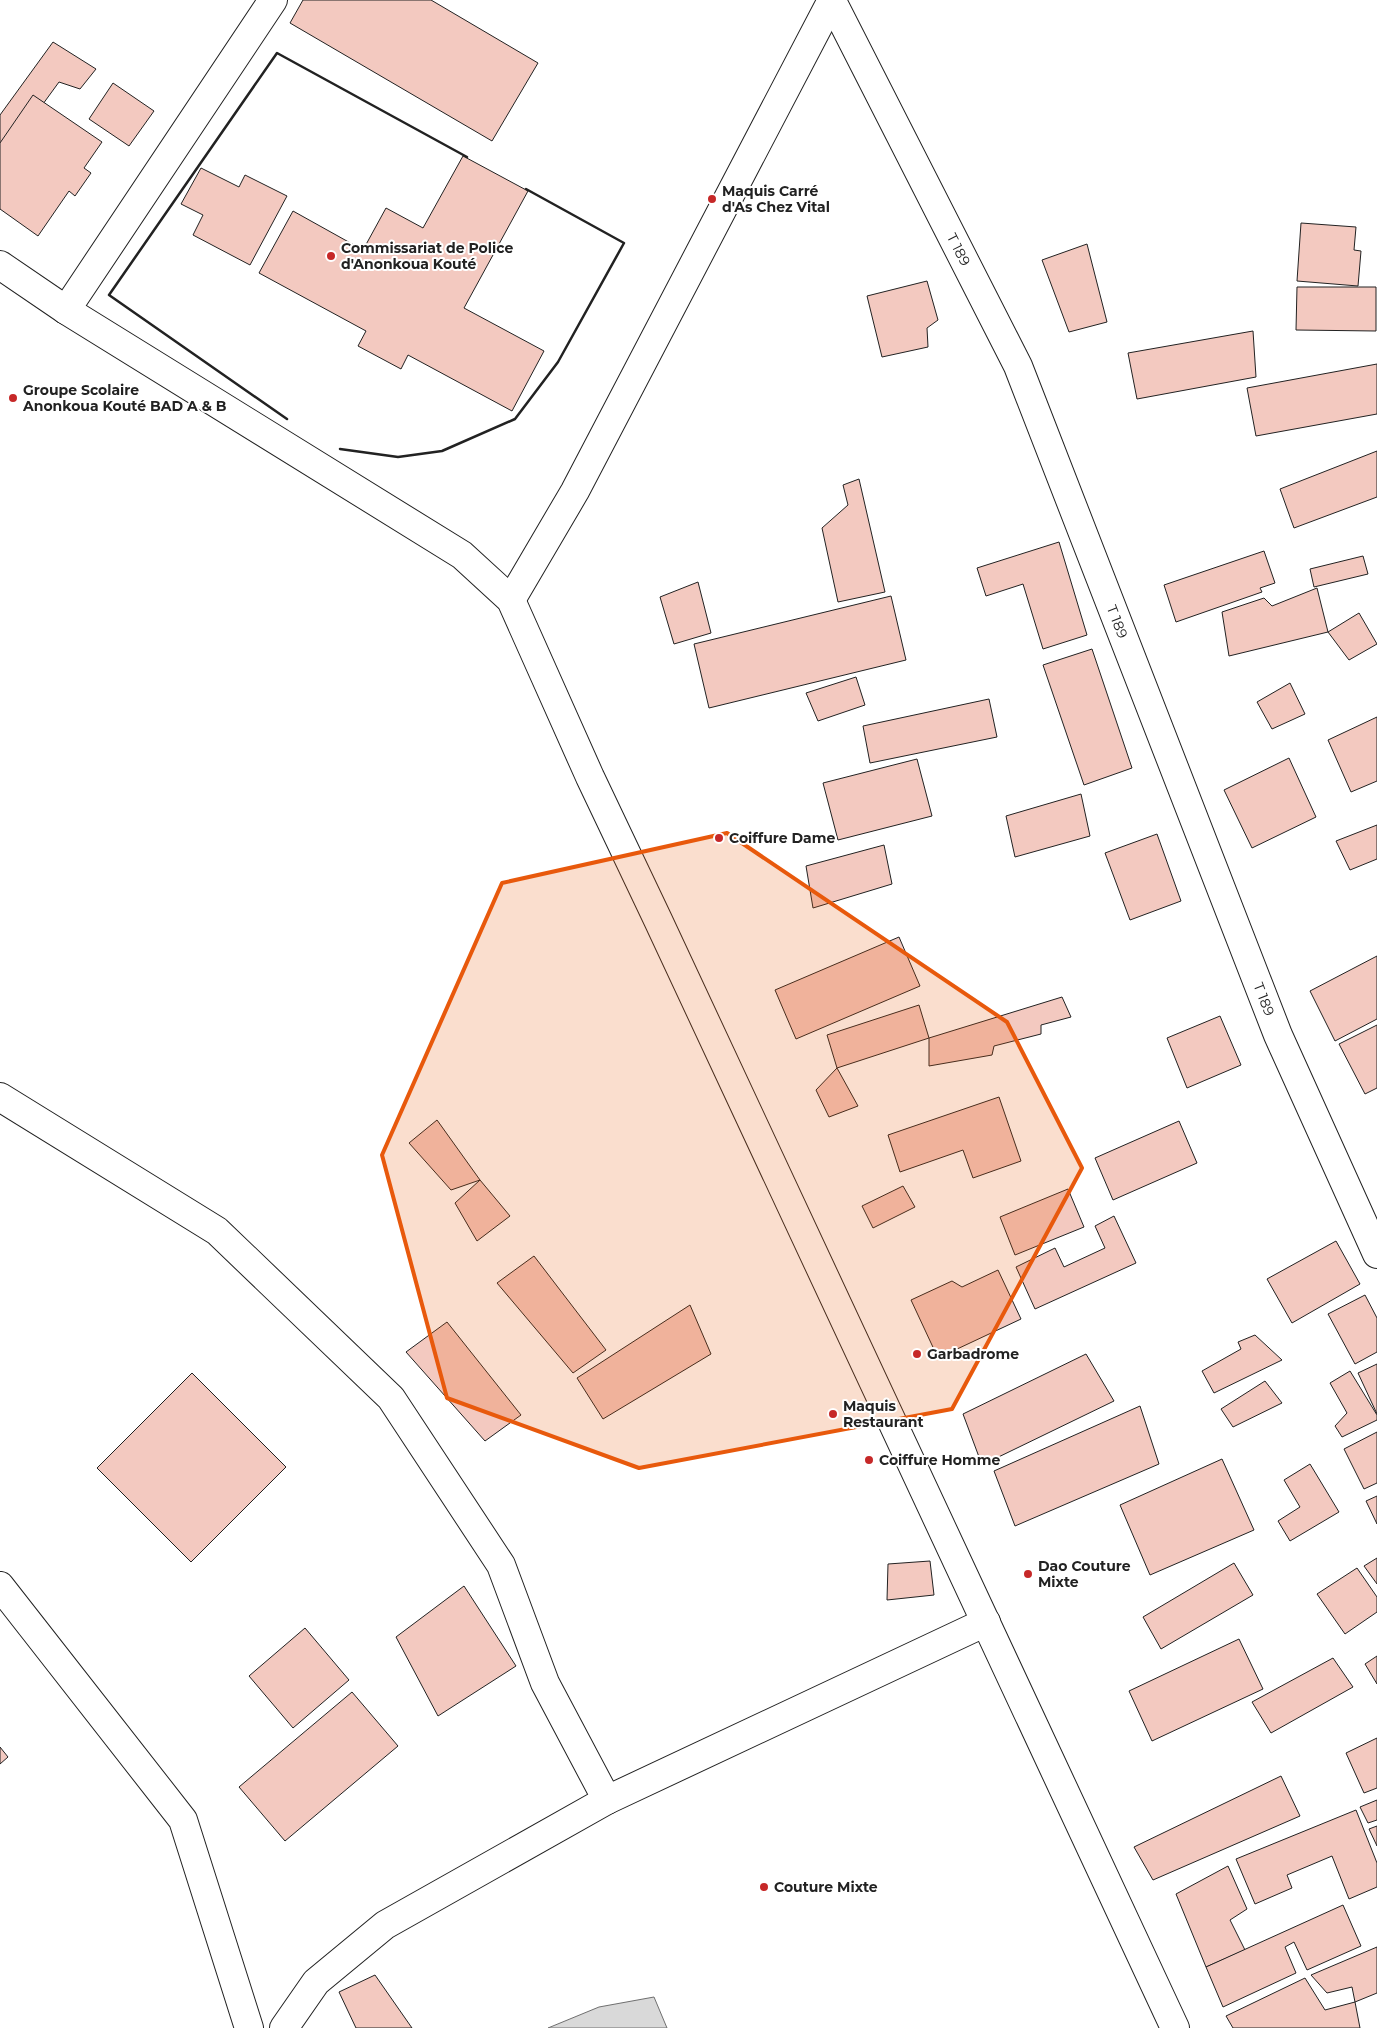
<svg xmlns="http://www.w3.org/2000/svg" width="1377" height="2028" viewBox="0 0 1377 2028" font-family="Montserrat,sans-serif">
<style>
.water{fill:#d9d9d9;stroke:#6f6f6f}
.building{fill:#f3c9c0;stroke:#222}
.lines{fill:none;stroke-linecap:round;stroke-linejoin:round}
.minor-casing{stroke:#222;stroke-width:30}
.minor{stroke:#fff;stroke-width:28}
.wall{stroke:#222;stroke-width:2.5}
.marked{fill:#e8590c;fill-opacity:0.2;stroke:#e8590c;stroke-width:4;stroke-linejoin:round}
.poi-dot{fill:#c62828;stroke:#fff;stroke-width:2}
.labels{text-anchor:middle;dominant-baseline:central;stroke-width:4;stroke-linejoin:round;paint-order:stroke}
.poi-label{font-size:14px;font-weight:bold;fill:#222;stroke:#fff;text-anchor:start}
.street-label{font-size:14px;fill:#222;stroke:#fff}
</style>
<rect width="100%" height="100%" fill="#fff"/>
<polygon class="water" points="654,1997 667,2028 548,2028 599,2007"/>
<g class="building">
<polygon points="303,0 431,0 538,63 492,141 290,23"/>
<polygon points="53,42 96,69 80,89 59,82 0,163 0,115"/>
<polygon points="113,83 154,111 129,146 89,119"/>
<polygon points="33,95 102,142 84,168 91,173 75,196 69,191 38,236 0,209 0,143"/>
<polygon points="463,156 528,191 464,308 544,351 512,411 408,355 401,369 358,346 366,331 259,273 293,211 363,250 386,208 423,228"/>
<polygon points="201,168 239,187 245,175 287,196 250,265 193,235 203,215 181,204"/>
<polygon points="1301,223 1356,227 1354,250 1361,251 1358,286 1297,281"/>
<polygon points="1087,244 1107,322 1069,332 1042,260"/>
<polygon points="927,281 938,320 927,328 928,347 882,357 867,296"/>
<polygon points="1297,287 1376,287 1376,331 1296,330"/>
<polygon points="1253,331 1256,377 1137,399 1128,353"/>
<polygon points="1377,364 1377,414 1256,436 1247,388"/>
<polygon points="1377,451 1377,497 1294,528 1280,489"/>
<polygon points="859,479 885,592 838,602 822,528 848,505 843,485"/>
<polygon points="1059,542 1087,635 1043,649 1023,584 986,596 977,568"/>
<polygon points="1264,551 1275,583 1260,588 1262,592 1176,622 1164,585"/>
<polygon points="1363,556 1368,574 1314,587 1310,569"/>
<polygon points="698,582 711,633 674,644 660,597"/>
<polygon points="1317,588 1328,632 1229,656 1222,612 1264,598 1272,606"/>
<polygon points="891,596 906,660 709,708 694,644"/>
<polygon points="1359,613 1377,644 1349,660 1328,632"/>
<polygon points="1092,649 1132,768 1084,785 1043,665"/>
<polygon points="856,677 865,705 818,721 806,693"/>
<polygon points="1290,683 1305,714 1272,729 1257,702"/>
<polygon points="989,699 997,737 870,763 863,726"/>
<polygon points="1377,717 1377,781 1351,792 1328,740"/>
<polygon points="1289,758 1316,817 1252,848 1224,790"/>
<polygon points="917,759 932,816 838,840 823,783"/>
<polygon points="1081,794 1090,836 1015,857 1006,816"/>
<polygon points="1377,825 1377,859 1350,870 1336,841"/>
<polygon points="1157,834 1181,901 1130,920 1105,853"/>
<polygon points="884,845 892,884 813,908 806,866"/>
<polygon points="899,937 920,986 796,1039 775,990"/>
<polygon points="1377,956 1377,1019 1335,1041 1310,991"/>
<polygon points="1062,997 1071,1017 1041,1025 1041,1034 994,1046 992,1055 929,1066 929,1038"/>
<polygon points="919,1005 929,1038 837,1068 827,1035"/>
<polygon points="1220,1016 1241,1065 1187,1088 1167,1038"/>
<polygon points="1377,1025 1377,1088 1365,1094 1339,1044"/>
<polygon points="837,1068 858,1106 829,1117 816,1090"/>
<polygon points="999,1097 1021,1161 973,1178 963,1150 900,1172 888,1135"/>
<polygon points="437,1120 480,1180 451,1190 409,1143"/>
<polygon points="1179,1121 1197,1163 1113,1200 1095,1158"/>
<polygon points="480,1180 510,1216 477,1241 455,1203"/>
<polygon points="903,1186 915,1207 873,1228 862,1206"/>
<polygon points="1068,1189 1084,1227 1015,1255 1000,1217"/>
<polygon points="1114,1216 1136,1263 1035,1309 1016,1267 1055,1248 1064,1267 1105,1248 1095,1226"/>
<polygon points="1336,1241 1360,1284 1292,1323 1267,1279"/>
<polygon points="534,1256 606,1350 573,1373 497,1283"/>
<polygon points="998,1270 1021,1319 938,1358 911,1300 952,1281 962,1287"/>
<polygon points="1365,1295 1377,1318 1377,1352 1355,1364 1328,1314"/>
<polygon points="690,1305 711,1354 603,1419 577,1378"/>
<polygon points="447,1322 521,1415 485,1441 406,1352"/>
<polygon points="1255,1335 1282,1360 1214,1393 1202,1371 1241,1349 1238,1342"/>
<polygon points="1086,1354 1114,1401 982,1465 963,1414"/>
<polygon points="1377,1364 1377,1414 1358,1373"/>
<polygon points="1350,1371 1377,1415 1377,1420 1342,1437 1335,1426 1347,1413 1330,1383"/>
<polygon points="192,1373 286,1467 191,1562 97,1468"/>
<polygon points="1265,1381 1282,1403 1233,1427 1221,1409"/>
<polygon points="1140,1406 1159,1464 1015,1526 994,1471"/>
<polygon points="1377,1432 1377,1483 1364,1489 1344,1449"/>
<polygon points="1222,1459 1254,1530 1150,1575 1120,1505"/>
<polygon points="1310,1464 1339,1512 1290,1541 1278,1521 1300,1507 1284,1480"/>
<polygon points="1377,1496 1377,1524 1366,1501"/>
<polygon points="1377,1558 1377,1584 1364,1566"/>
<polygon points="930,1561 934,1595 887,1600 888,1564"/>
<polygon points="1234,1563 1253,1595 1161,1649 1143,1617"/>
<polygon points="1357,1568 1377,1597 1377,1612 1345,1634 1317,1594"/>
<polygon points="464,1586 516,1666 438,1716 396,1637"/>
<polygon points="305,1628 349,1680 293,1728 249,1676"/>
<polygon points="1239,1639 1263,1689 1152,1741 1129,1691"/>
<polygon points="1377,1656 1377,1684 1365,1664"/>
<polygon points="1333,1658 1353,1687 1271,1733 1252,1702"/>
<polygon points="352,1692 398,1746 285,1841 239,1787"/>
<polygon points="1377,1738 1377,1788 1364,1793 1346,1753"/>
<polygon points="0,1747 8,1757 0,1764"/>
<polygon points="1281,1776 1300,1816 1153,1880 1134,1847"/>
<polygon points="1377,1800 1377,1820 1368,1823 1360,1807"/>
<polygon points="1356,1810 1377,1863 1377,1887 1349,1899 1332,1856 1287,1875 1292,1888 1255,1904 1236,1859"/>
<polygon points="1377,1826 1377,1846 1369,1829"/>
<polygon points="1228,1866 1247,1909 1230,1920 1245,1950 1206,1967 1176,1894"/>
<polygon points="1343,1905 1361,1946 1307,1970 1294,1942 1285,1947 1296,1973 1223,2007 1206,1967"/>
<polygon points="1377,1947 1377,1993 1355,2002 1352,1987 1327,1993 1311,1975"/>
<polygon points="375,1975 412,2028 356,2028 339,1992"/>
<polygon points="1305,1978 1325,2010 1355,2002 1360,2028 1233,2028 1226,2016"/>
</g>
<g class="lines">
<defs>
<g id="minor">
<path id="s1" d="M832 1 1018 366 1278 1035 1377 1254"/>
<polyline points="0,265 66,310 462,555 511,600 590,777 658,920 1175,2028"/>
<polyline points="66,310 273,0"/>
<polyline points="511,600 575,491 832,0"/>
<polyline points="0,1097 217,1231 391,1398 501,1565 545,1683 607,1800 385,1925 316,1982 284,2028"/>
<polyline points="0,1586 183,1820 249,2028"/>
<polyline points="607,1800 986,1622"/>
</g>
</defs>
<use href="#minor" class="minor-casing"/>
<use href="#minor" class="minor"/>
<g class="wall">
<polyline points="287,419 109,295 277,53 467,157"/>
<polyline points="340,449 398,457 442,451 515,419 558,362 624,243 526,189"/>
</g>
</g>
<path class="marked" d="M727 833 1007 1022 1082 1168 952 1409 639 1468 447 1398 382 1155 502 883Z"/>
<g class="poi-dot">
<circle cx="712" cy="199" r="5"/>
<circle cx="331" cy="256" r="5"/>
<circle cx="13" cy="398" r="5"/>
<circle cx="719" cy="838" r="5"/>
<circle cx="917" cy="1354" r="5"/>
<circle cx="833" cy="1414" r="5"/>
<circle cx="869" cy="1460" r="5"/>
<circle cx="1028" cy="1574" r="5"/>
<circle cx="764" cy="1887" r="5"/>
</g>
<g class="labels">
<g class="poi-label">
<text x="722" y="191">Maquis Carré<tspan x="722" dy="16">d'As Chez Vital</tspan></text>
<text x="341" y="248">Commissariat de Police<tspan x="341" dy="16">d'Anonkoua Kouté</tspan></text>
<text x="23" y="390">Groupe Scolaire<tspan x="23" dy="16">Anonkoua Kouté BAD A &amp; B</tspan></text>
<text x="729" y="838">Coiffure Dame</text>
<text x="927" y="1354">Garbadrome</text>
<text x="843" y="1406">Maquis<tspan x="843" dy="16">Restaurant</tspan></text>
<text x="879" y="1460">Coiffure Homme</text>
<text x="1038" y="1566">Dao Couture<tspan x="1038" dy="16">Mixte</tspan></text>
<text x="774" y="1887">Couture Mixte</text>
</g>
<g class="street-label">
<text stroke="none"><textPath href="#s1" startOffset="279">T 189</textPath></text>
<text stroke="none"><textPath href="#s1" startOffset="684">T 189</textPath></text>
<text stroke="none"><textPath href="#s1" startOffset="1089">T 189</textPath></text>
</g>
</g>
</svg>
